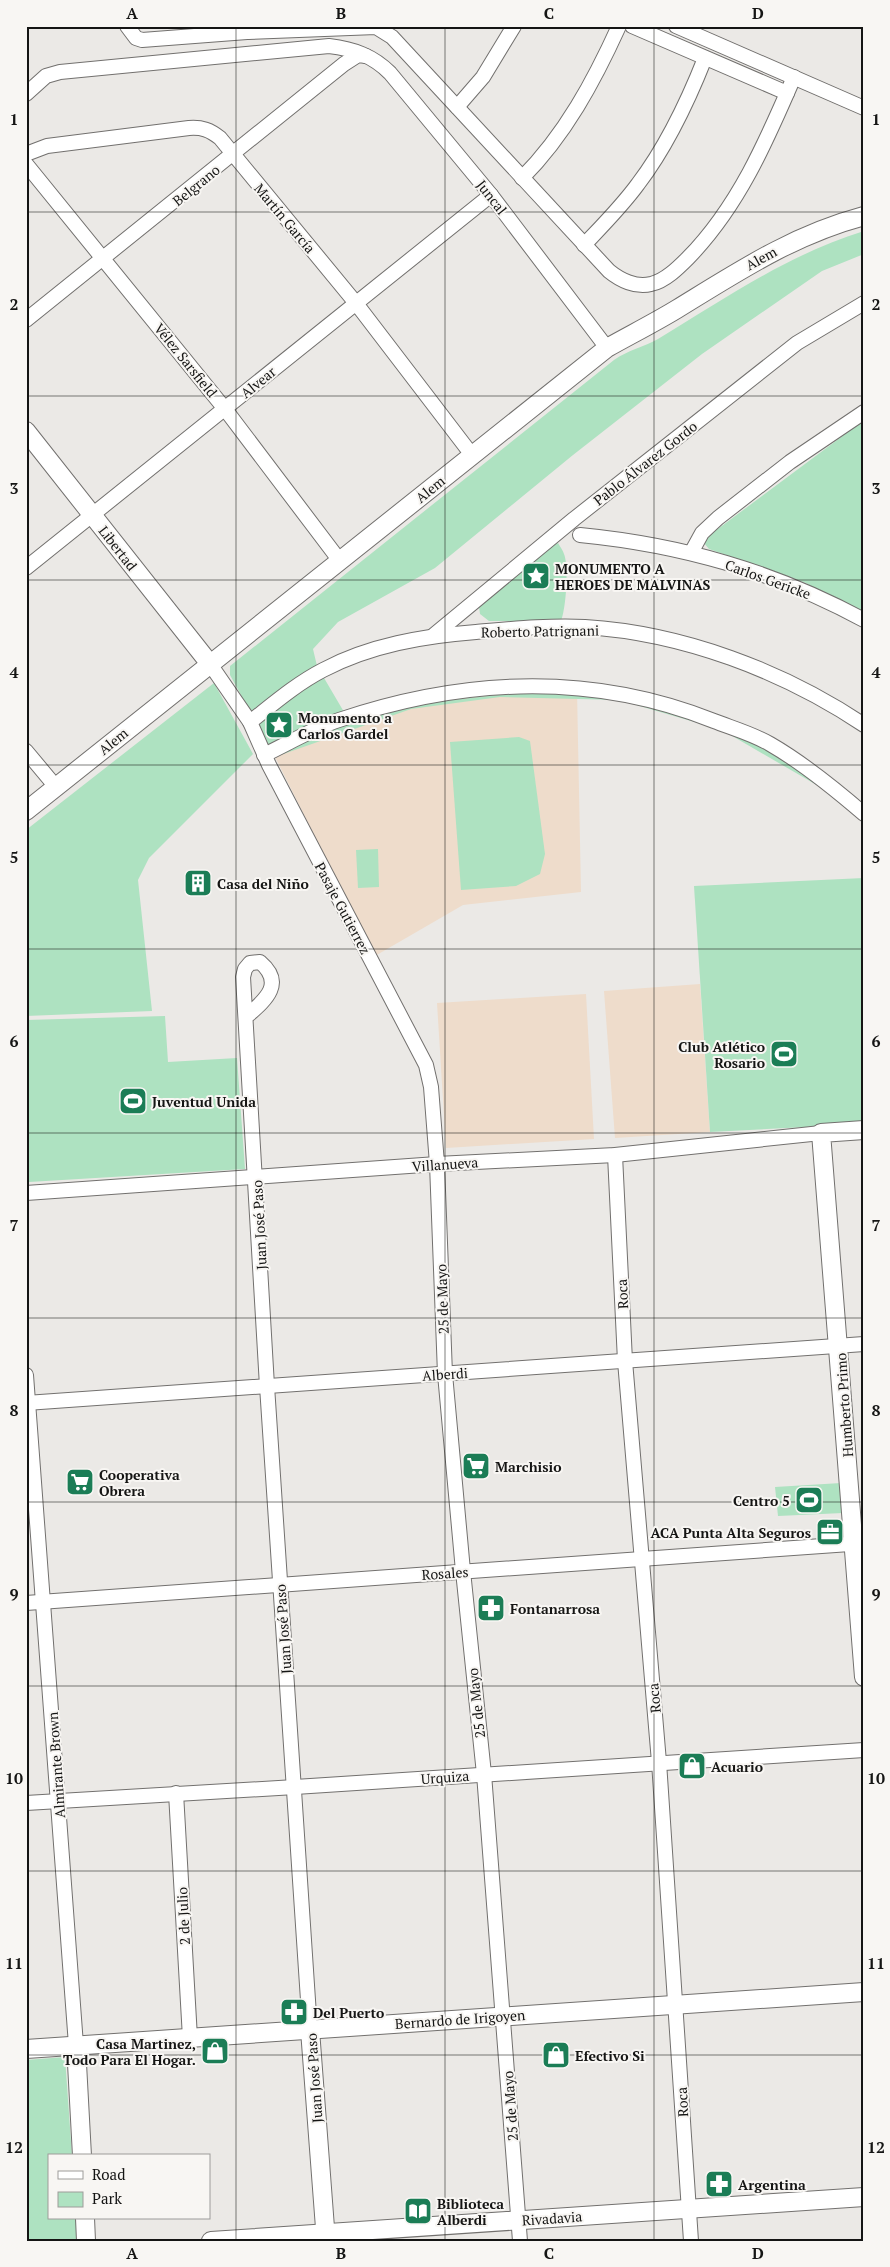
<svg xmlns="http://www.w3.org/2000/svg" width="890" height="2267" viewBox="0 0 890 2267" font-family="'PT Serif',serif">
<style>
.education{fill:#eedccb}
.green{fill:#aee2c1}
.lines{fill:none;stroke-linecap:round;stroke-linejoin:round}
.minor-casing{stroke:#72706e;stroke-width:16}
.major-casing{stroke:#72706e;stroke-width:20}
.minor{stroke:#fff;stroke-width:14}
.major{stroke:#fff;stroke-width:18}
.grid{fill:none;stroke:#151514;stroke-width:1;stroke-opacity:0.55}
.labels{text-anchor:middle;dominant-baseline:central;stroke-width:4;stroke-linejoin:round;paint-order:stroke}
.street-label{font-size:14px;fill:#151514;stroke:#f8f6f3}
.poi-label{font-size:14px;font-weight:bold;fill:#151514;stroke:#f8f6f3;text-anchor:start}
.neatline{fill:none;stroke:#151514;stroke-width:2}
.grid-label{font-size:16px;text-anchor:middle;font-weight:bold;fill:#151514}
</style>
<rect width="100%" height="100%" fill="#ebe9e6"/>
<g class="education">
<polygon points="577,690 581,892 463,905 375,956 275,757 346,723 406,704 476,693"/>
<polygon points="700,984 710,1132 615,1138 604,991"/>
<polygon points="586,994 594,1139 446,1148 437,1003"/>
</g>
<g class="green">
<path d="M864 231V254L822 271 702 354 573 455 435 568 338 622 313 649 317 666 344 712 515 693 622 695 727 727 840 793 858 809 722 730 619 700 500 697 411 709 275 757 230 675V666L614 360C628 350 644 347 658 339 726 298 787 255 864 231Z"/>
<polygon points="864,420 864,616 806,583 709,549 704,543 711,534"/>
<path d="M558 543C560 547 563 550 564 554 569 566 566 609 561 621H489L480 614 479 607 549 547Z"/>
<polygon points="214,683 253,754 149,858 138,880 152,1011 26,1016 26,830"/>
<polygon points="519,737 530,741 545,854 540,874 516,886 461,890 450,742"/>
<polygon points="378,849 379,887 358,888 356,850"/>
<polygon points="864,878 864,1124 710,1132 694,886"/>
<polygon points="165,1016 168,1062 237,1058 245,1169 29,1182 26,1141 26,1020"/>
<polygon points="841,1483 843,1513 778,1516 775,1487"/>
<polygon points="65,2057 72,2156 49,2156 49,2218 77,2218 79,2241 26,2241 26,2060"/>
</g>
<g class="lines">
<defs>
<g id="minor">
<polyline points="127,26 136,38 142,40 247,32 254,30"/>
<polyline points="632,26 787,93"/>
<polyline points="676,26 864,108"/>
<path d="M247 32 376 27 392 37 609 271C620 280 636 288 651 284 665 281 678 268 688 258 738 207 766 142 794 77"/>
<path d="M26 94 46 76 60 72 329 46C354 49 373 56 390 73L491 195 607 348"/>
<polyline points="457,107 483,77 514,26"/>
<path d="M26 154 47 146 189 128C202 127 210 130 220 138L355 302 472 455"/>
<polyline points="26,164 225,409 340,561"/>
<path d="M522 178C565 135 594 81 619 26"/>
<path d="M584 245C603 225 622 206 638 184 667 146 688 101 705 58"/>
<polyline points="26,320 344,64 358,55 366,56"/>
<path d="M580 535C682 545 773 571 864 620"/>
<polyline points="691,553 702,533 718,518 790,462 864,412"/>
<polyline points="26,568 491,195"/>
<polyline points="434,635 574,519 797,343 864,303"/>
<polyline points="210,664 250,722 269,765 426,1065 431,1087 437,1164 445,1374 463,1571 484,1774 520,2241"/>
<path d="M250 722C273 704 296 684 323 670 370 645 424 636 476 632 511 629 550 625 585 627 683 633 783 671 864 725"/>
<polyline points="26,751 56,787"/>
<path d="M264 755C289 743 314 728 339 720 464 678 591 672 714 721 732 728 753 734 770 744 803 763 835 789 864 814"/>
<path d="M246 1017C264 1001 286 984 260 962L250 963 245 969 243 977 267 1386 310 2030"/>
<polyline points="615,1155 625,1361 659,1762 691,2241"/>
<polyline points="26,1193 437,1164 615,1155 821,1133"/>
<polyline points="26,1375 76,2045"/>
<polyline points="26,1403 864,1344"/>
<polyline points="26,1603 864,1543"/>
<polyline points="176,1793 190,2038"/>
<polyline points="26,1803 295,1787 864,1750"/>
</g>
<g id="major">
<polyline points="26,431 210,664"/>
<path d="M26 811 607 348C630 335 654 323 677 309 739 271 793 235 864 216"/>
<polyline points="864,1130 821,1133 864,1677"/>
<polyline points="310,2030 326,2241"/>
<polyline points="76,2045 82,2156"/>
<polyline points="26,2049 864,1992"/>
<polyline points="85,2218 86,2241"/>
<polyline points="211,2241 864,2197"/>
</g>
</defs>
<use href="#minor" class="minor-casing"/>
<use href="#major" class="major-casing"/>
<use href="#minor" class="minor"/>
<use href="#major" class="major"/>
</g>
<path class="grid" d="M236 26V2241M445 26V2241M654 26V2241M26 212H864M26 396H864M26 580H864M26 765H864M26 949H864M26 1133H864M26 1318H864M26 1502H864M26 1686H864M26 1871H864M26 2055H864"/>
<defs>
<symbol id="sight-square" viewBox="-11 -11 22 22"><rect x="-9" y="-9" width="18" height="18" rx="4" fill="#1b7d56" stroke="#f8f6f3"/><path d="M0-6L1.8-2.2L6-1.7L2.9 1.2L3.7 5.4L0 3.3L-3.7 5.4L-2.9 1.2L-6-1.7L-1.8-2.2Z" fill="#fff"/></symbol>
<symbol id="building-square" viewBox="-11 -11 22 22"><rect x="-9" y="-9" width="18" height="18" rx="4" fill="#1b7d56" stroke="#f8f6f3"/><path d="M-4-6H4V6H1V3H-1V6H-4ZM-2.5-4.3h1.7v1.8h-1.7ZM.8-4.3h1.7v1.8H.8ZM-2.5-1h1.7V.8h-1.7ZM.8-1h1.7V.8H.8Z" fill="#fff"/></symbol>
<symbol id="stadium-square" viewBox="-11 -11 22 22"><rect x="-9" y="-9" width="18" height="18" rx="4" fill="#1b7d56" stroke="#f8f6f3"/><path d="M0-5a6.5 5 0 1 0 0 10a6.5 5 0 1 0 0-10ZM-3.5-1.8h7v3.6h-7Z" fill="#fff"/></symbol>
<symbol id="supermarket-square" viewBox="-11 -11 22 22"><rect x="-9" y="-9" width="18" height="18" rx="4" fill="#1b7d56" stroke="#f8f6f3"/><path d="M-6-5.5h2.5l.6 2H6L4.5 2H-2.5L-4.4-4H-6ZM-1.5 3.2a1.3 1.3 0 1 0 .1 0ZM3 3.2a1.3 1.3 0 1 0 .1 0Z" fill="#fff"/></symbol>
<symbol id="office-square" viewBox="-11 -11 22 22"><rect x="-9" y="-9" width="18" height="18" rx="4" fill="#1b7d56" stroke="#f8f6f3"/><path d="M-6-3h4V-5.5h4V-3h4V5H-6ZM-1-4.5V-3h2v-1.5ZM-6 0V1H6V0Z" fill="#fff"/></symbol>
<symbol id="pharmacy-square" viewBox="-11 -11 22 22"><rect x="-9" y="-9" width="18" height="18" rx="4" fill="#1b7d56" stroke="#f8f6f3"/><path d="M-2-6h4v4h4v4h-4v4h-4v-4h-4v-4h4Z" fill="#fff"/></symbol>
<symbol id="shop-square" viewBox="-11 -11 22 22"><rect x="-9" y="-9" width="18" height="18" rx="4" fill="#1b7d56" stroke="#f8f6f3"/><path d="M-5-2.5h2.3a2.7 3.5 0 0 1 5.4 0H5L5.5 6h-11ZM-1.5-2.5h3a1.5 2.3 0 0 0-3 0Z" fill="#fff"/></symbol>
<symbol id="library-square" viewBox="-11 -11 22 22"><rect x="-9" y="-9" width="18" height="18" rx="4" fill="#1b7d56" stroke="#f8f6f3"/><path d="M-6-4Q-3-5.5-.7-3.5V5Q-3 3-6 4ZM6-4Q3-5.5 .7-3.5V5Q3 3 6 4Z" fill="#fff"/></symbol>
</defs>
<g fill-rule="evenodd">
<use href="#sight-square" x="520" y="560" width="32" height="32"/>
<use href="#sight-square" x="263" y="709" width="32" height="32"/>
<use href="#building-square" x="182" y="867" width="32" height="32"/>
<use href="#stadium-square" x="768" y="1038" width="32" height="32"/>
<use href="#stadium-square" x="117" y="1085" width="32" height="32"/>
<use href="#supermarket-square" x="460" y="1450" width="32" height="32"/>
<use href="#supermarket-square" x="64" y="1466" width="32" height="32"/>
<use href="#stadium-square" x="793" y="1484" width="32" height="32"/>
<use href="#office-square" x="814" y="1516" width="32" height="32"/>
<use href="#pharmacy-square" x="475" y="1592" width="32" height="32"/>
<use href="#shop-square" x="676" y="1750" width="32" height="32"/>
<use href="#pharmacy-square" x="278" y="1996" width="32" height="32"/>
<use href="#shop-square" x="199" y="2035" width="32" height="32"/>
<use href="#shop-square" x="540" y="2039" width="32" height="32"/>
<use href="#pharmacy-square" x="703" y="2168" width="32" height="32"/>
<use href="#library-square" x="402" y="2195" width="32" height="32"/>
</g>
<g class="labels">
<g class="street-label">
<text transform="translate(196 185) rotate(-39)">Belgrano</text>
<text transform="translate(492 197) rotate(52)">Juncal</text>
<text transform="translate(285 218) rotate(50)">Martín García</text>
<text transform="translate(761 258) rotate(-29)">Alem</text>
<text transform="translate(186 360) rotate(51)">Vélez Sarsfield</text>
<text transform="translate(258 382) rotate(-39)">Alvear</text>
<text transform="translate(645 463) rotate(-38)">Pablo Álvarez Gordo</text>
<text transform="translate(430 489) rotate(-39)">Alem</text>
<text transform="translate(118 548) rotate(52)">Libertad</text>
<text transform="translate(768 579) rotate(20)">Carlos Gericke</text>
<text transform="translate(540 631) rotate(-1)">Roberto Patrignani</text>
<text transform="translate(113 741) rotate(-39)">Alem</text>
<text transform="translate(343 908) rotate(62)">Pasaje Gutierrez</text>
<text transform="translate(445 1164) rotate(-4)">Villanueva</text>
<text transform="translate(259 1225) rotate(-93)">Juan José Paso</text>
<text transform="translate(622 1294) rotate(-93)">Roca</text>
<text transform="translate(442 1299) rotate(-92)">25 de Mayo</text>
<text transform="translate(445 1374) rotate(-4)">Alberdi</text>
<text transform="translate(844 1405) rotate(-94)">Humberto Primo</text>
<text transform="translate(445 1573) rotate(-4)">Rosales</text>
<text transform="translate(283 1629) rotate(-94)">Juan José Paso</text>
<text transform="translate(654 1698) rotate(-95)">Roca</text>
<text transform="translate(476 1703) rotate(-96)">25 de Mayo</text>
<text transform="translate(56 1765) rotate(-94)">Almirante Brown</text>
<text transform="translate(445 1777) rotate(-4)">Urquiza</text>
<text transform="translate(183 1916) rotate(-93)">2 de Julio</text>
<text transform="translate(460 2019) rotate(-4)">Bernardo de Irigoyen</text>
<text transform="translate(314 2078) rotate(-94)">Juan José Paso</text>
<text transform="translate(682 2102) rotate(-93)">Roca</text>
<text transform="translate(510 2106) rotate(-94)">25 de Mayo</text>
<text transform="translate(552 2218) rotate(-4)">Rivadavia</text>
</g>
<g class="poi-label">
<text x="555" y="568">MONUMENTO A<tspan x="555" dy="16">HEROES DE MALVINAS</tspan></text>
<text x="298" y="717">Monumento a<tspan x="298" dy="16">Carlos Gardel</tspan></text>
<text x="217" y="883">Casa del Niño</text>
<text x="765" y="1046" text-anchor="end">Club Atlético<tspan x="765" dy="16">Rosario</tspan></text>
<text x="152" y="1101">Juventud Unida</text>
<text x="495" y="1466">Marchisio</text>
<text x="99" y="1474">Cooperativa<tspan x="99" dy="16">Obrera</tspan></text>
<text x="790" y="1500" text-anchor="end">Centro 5</text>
<text x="811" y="1532" text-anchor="end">ACA Punta Alta Seguros</text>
<text x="510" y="1608">Fontanarrosa</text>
<text x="711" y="1766">Acuario</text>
<text x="313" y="2012">Del Puerto</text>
<text x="196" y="2043" text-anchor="end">Casa Martinez,<tspan x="196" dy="16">Todo Para El Hogar.</tspan></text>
<text x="575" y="2055">Efectivo Si</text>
<text x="738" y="2184">Argentina</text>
<text x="437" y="2203">Biblioteca<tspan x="437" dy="16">Alberdi</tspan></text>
</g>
</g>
<rect width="890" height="2267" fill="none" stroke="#f8f6f3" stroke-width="55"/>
<rect x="48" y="2154" width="162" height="65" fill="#f8f6f3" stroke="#9d9c9a"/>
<rect x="58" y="2171" width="25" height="8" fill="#ffffff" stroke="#9d9c9a"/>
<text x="92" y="2180" font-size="15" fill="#151514">Road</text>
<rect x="58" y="2192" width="25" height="15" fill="#aee2c1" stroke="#9d9c9a"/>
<text x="92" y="2204" font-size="15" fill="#151514">Park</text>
<rect x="28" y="28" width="834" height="2212" class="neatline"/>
<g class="grid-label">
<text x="132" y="19">A</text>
<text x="341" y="19">B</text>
<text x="549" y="19">C</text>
<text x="758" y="19">D</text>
<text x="14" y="125">1</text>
<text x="876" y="125">1</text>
<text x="14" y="310">2</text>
<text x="876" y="310">2</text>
<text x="14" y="494">3</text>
<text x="876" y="494">3</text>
<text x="14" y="678">4</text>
<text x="876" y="678">4</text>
<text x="14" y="863">5</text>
<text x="876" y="863">5</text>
<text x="14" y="1047">6</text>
<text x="876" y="1047">6</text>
<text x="14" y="1231">7</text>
<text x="876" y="1231">7</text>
<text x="14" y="1416">8</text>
<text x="876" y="1416">8</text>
<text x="14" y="1600">9</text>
<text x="876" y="1600">9</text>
<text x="14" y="1784">10</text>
<text x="876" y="1784">10</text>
<text x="14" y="1969">11</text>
<text x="876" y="1969">11</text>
<text x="14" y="2153">12</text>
<text x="876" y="2153">12</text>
<text x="132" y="2259">A</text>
<text x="341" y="2259">B</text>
<text x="549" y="2259">C</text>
<text x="758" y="2259">D</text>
</g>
</svg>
